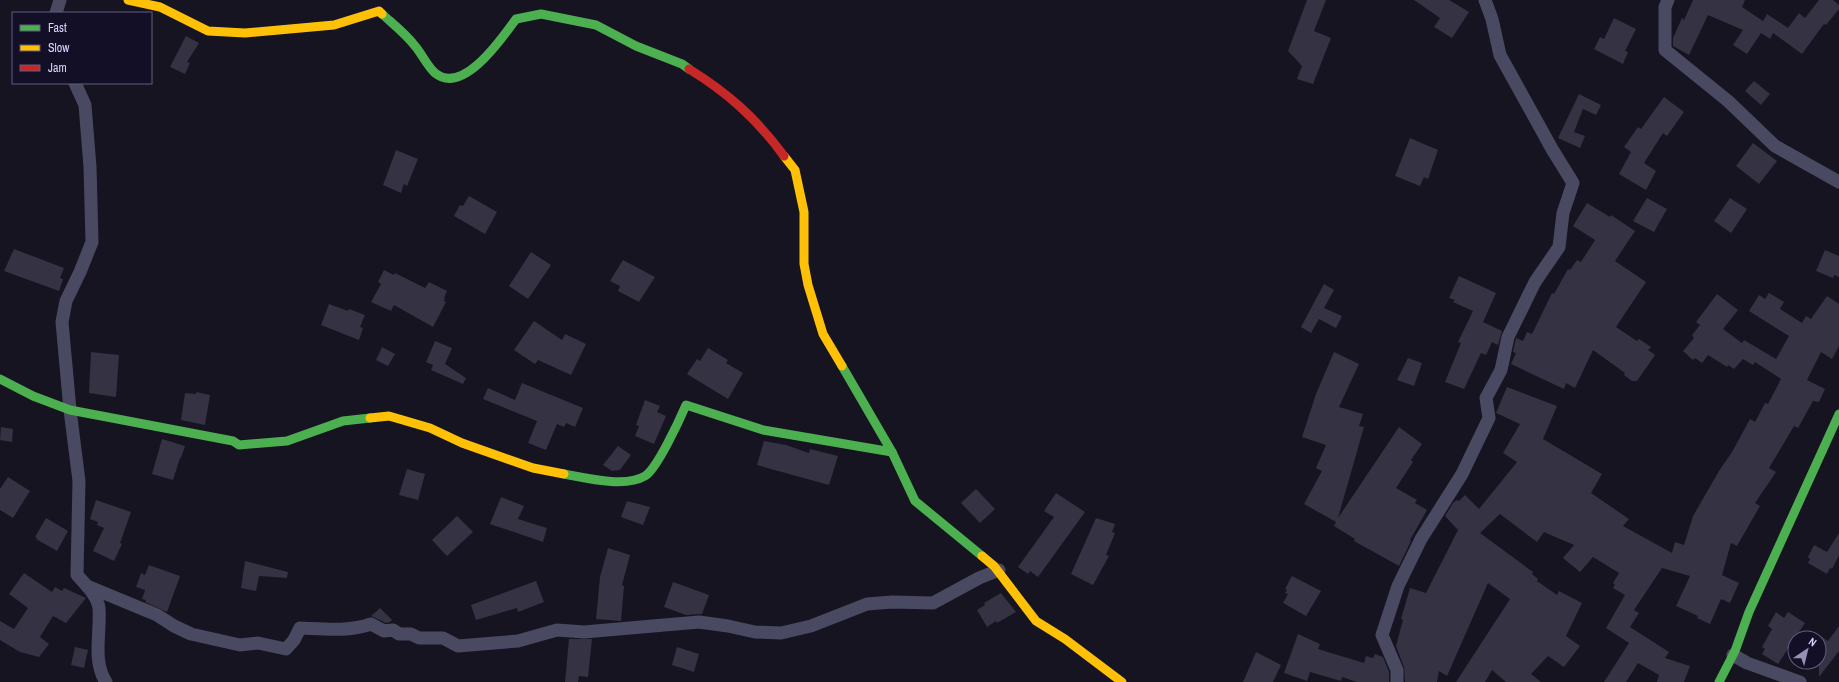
<svg xmlns="http://www.w3.org/2000/svg" width="1839" height="682" viewBox="0 0 1839 682" font-family="'Archivo Narrow',sans-serif">
<style>
.building{fill:#343243}
.lines{fill:none;stroke-linecap:round;stroke-linejoin:round}
.street{stroke:#4a4962;stroke-width:13}
.fast{stroke:#4caf50;stroke-width:9}
.slow{stroke:#ffc107;stroke-width:9}
.jam{stroke:#c62828;stroke-width:9}
</style>
<rect width="100%" height="100%" fill="#161421"/>
<g class="building">
<polygon points="1307,0 1326,0 1314,31 1331,38 1313,84 1297,79 1302,66 1288,51"/>
<polygon points="1414,0 1449,0 1469,12 1452,38 1434,27 1440,18"/>
<polygon points="1693,0 1745,0 1742,7 1763,21 1767,14 1788,28 1799,13 1805,18 1819,0 1833,0 1839,5 1839,9 1826,25 1824,24 1802,54 1773,33 1770,39 1761,33 1747,54 1733,45 1743,30 1708,15 1689,55 1673,46 1673,38 1682,18 1684,20"/>
<polygon points="1614,18 1636,29 1625,51 1628,52 1623,64 1594,49 1600,37 1604,39"/>
<polygon points="186,36 199,43 187,62 190,63 185,74 170,67"/>
<polygon points="1754,81 1770,94 1761,105 1745,91"/>
<polygon points="1579,94 1601,105 1596,115 1583,109 1574,132 1585,136 1580,148 1558,138"/>
<polygon points="1664,97 1684,112 1667,136 1663,133 1644,163 1656,171 1646,190 1619,174 1631,152 1624,147 1638,127 1641,129"/>
<polygon points="1410,138 1438,150 1428,179 1424,177 1420,186 1395,176"/>
<polygon points="1753,143 1777,161 1759,184 1736,166"/>
<polygon points="396,150 418,159 407,186 404,184 401,193 383,185"/>
<polygon points="469,196 497,212 485,234 454,216 460,205 463,206"/>
<polygon points="1647,198 1667,209 1654,232 1633,221"/>
<polygon points="1730,198 1747,209 1731,233 1714,221"/>
<polygon points="1587,203 1610,217 1611,215 1635,231 1615,261 1646,282 1616,327 1637,341 1639,339 1651,347 1648,350 1655,355 1637,381 1632,381 1624,375 1625,373 1593,350 1575,388 1566,383 1564,389 1511,364 1516,353 1513,352 1516,338 1523,341 1527,332 1532,334 1552,293 1554,294 1568,269 1570,270 1577,260 1581,262 1595,240 1573,226"/>
<polygon points="14,249 64,268 60,278 63,279 59,291 4,271"/>
<polygon points="1825,250 1839,256 1839,277 1834,275 1833,278 1816,271"/>
<polygon points="531,252 551,265 528,299 509,286"/>
<polygon points="623,260 655,277 639,302 618,291 620,286 610,281"/>
<polygon points="384,270 394,275 395,273 425,288 429,282 447,291 444,298 445,298 444,301 446,302 433,327 394,305 391,311 371,302 381,284 378,282"/>
<polygon points="1459,276 1496,293 1483,322 1502,331 1498,345 1492,342 1486,355 1481,353 1464,389 1445,382 1461,343 1458,342 1473,311 1453,302 1455,300 1449,298"/>
<polygon points="1324,284 1334,290 1324,308 1342,316 1336,328 1319,319 1311,333 1301,327"/>
<polygon points="1769,293 1784,302 1780,309 1802,323 1806,316 1811,319 1827,296 1839,304 1839,346 1832,359 1821,352 1807,380 1825,389 1819,402 1813,401 1798,428 1794,426 1769,468 1776,472 1755,503 1760,506 1737,546 1731,543 1722,575 1739,583 1730,603 1721,599 1710,624 1697,618 1698,616 1676,606 1690,576 1662,568 1634,610 1639,613 1630,627 1669,652 1665,658 1690,666 1684,682 1657,682 1659,675 1638,663 1626,682 1604,682 1629,643 1606,628 1625,595 1613,588 1615,585 1613,583 1619,573 1593,557 1580,572 1563,558 1574,545 1544,532 1537,542 1500,514 1480,533 1533,572 1532,574 1538,579 1537,581 1557,595 1559,591 1582,603 1566,636 1580,646 1564,667 1548,656 1531,674 1541,682 1506,682 1492,670 1485,682 1456,682 1510,599 1488,583 1447,676 1439,671 1437,682 1405,682 1404,667 1396,646 1403,620 1401,619 1410,588 1426,593 1458,530 1445,516 1453,503 1457,500 1459,501 1465,495 1479,509 1517,462 1503,453 1520,424 1496,413 1507,387 1557,406 1543,439 1602,474 1591,493 1629,519 1623,526 1672,553 1675,542 1684,545 1693,516 1719,471 1732,452 1750,419 1755,422 1765,403 1768,404 1781,379 1755,362 1753,365 1743,359 1734,369 1728,365 1727,367 1708,355 1702,363 1695,358 1693,360 1683,351 1694,338 1692,335 1700,325 1696,322 1717,294 1738,310 1723,329 1742,343 1744,340 1776,359 1789,336 1749,311 1759,295 1765,299"/>
<polygon points="329,304 348,311 349,309 365,315 360,327 363,328 359,340 321,325"/>
<polygon points="534,321 562,340 565,334 586,344 571,375 538,360 535,364 514,350"/>
<polygon points="435,341 452,348 445,364 466,378 463,384 431,370 433,365 426,362"/>
<polygon points="382,347 395,354 388,366 376,360"/>
<polygon points="708,348 728,360 726,363 743,373 728,399 687,374 697,359 700,361"/>
<polygon points="91,352 119,355 116,397 89,393"/>
<polygon points="1334,352 1359,364 1339,407 1363,414 1359,426 1364,427 1338,518 1399,427 1422,444 1411,460 1413,462 1396,488 1417,500 1415,503 1427,510 1410,540 1411,541 1399,566 1354,541 1355,539 1334,526 1336,522 1304,504 1322,471 1316,468 1326,445 1302,437 1316,394"/>
<polygon points="1408,358 1422,363 1414,386 1397,380"/>
<polygon points="522,383 583,408 575,427 566,423 564,427 557,424 546,450 528,443 537,421 483,399 488,388 515,400"/>
<polygon points="196,392 210,395 205,425 181,420 185,393 196,394"/>
<polygon points="645,400 660,406 657,412 666,416 654,444 635,436 639,426 636,425"/>
<polygon points="1,427 13,429 12,442 0,440"/>
<polygon points="162,439 185,446 181,458 180,458 173,480 152,474"/>
<polygon points="764,441 786,445 809,453 810,449 838,456 829,485 757,465"/>
<polygon points="618,446 631,455 620,470 612,471 603,465"/>
<polygon points="407,469 425,474 418,500 399,495"/>
<polygon points="8,477 30,491 13,518 0,510 0,489"/>
<polygon points="976,489 995,509 980,523 961,503"/>
<polygon points="1056,493 1085,512 1038,577 1030,571 1028,574 1018,567 1054,517 1044,511"/>
<polygon points="501,497 524,506 518,519 547,528 543,542 490,524"/>
<polygon points="96,500 131,512 120,543 122,544 114,561 93,551 104,528 97,525 98,522 90,519"/>
<polygon points="627,501 650,507 643,525 621,517"/>
<polygon points="457,516 473,532 447,556 432,540"/>
<polygon points="46,518 68,531 57,551 36,539 37,538 35,537"/>
<polygon points="1096,518 1115,524 1112,532 1115,533 1106,555 1109,556 1093,585 1071,574"/>
<polygon points="1839,533 1839,555 1832,569 1830,568 1827,574 1808,563 1810,559 1808,557 1814,545 1827,552"/>
<polygon points="608,548 630,555 622,585 624,586 621,621 596,619 600,577"/>
<polygon points="245,561 288,572 287,578 259,576 256,591 241,588"/>
<polygon points="149,565 180,576 167,612 145,602 146,600 142,599 145,590 136,587 141,573 145,575"/>
<polygon points="24,573 52,592 55,587 62,591 64,588 86,598 66,623 53,616 40,637 49,644 39,657 20,652 0,640 0,621 14,629 28,608 9,594"/>
<polygon points="1292,576 1321,591 1306,616 1283,603 1288,594 1285,593 1287,590 1285,589"/>
<polygon points="536,581 544,602 518,612 517,608 476,620 471,605"/>
<polygon points="673,582 709,595 702,614 686,615 664,607"/>
<polygon points="1001,593 1016,612 997,623 996,621 987,627 977,610 985,605 984,603"/>
<polygon points="380,608 392,620 390,622 386,623 371,616"/>
<polygon points="1776,612 1784,618 1788,612 1805,623 1778,664 1762,654 1765,649 1762,647 1772,629 1768,626"/>
<polygon points="1839,626 1839,651 1819,677 1819,635 1828,641"/>
<polygon points="1298,634 1320,644 1318,649 1364,663 1366,656 1373,658 1375,654 1383,657 1389,672 1389,682 1357,682 1342,677 1341,681 1310,672 1307,681 1284,673"/>
<polygon points="569,639 592,639 588,677 579,676 578,682 565,682"/>
<polygon points="75,647 88,650 84,668 71,665"/>
<polygon points="677,647 699,654 694,672 672,665"/>
<polygon points="1256,652 1281,665 1273,682 1243,682"/>
</g>
<g class="lines">
<g class="street">
<polyline points="1668,0 1665,7 1665,50 1728,101 1775,146 1839,182"/>
<polyline points="56,13 60,0"/>
<path d="M75 83 85 105 90 167 92 242 80 272 66 301 62 322 70 410 79 481 77 575C86 585 97 595 99 608 101 632 92 661 106 682"/>
<path d="M87 586 157 615 174 626 191 634 240 645 258 643 286 649 294 640 300 628C324 629 348 632 371 624L384 631 393 630 399 634H411L419 638H443L458 646 518 641 557 630 584 632 699 622 728 626 755 632 781 633 811 626 867 604 892 602 933 603 979 578 999 570"/>
<polyline points="1733,655 1747,663 1800,682"/>
<polyline points="1397,682 1397,670 1382,635 1398,586 1421,539 1462,474 1489,418 1486,398 1501,370 1508,337 1535,282 1559,247 1563,213 1573,183 1552,149 1500,55 1492,19 1485,0"/>
</g>
<g class="fast">
<path d="M382 14C393 24 406 34 415 46 422 54 427 66 435 73 463 96 502 38 516 19L541 14 596 25 636 46 682 64 689 69"/>
<polyline points="842,366 892,452 915,501 982,556"/>
<polyline points="0,379 33,396 70,410 233,441 239,445 287,441 343,421 370,418"/>
<path d="M564 474C586 478 625 488 645 476 657 469 680 419 686 405L763 430 892 452"/>
<polyline points="1719,682 1735,651 1749,612 1839,414"/>
</g>
<g class="slow">
<polyline points="128,0 160,7 208,31 245,33 334,25 379,11 382,14"/>
<polyline points="784,156 795,170 804,212 804,264 808,285 823,334 842,366"/>
<polyline points="370,418 389,416 430,428 462,443 533,468 564,474"/>
<polyline points="982,556 994,566 1036,621 1065,639 1122,682"/>
</g>
<path class="jam" d="M689 69C728 93 757 119 784 156"/>
</g>
<rect x="12" y="12" width="140" height="72" fill="#130f26" stroke="#625e7d"/>
<rect x="20" y="25" width="20" height="6" fill="#4caf50" stroke="#625e7d"/>
<text x="48" y="32" font-size="12" fill="#d9d4ff">Fast</text>
<rect x="20" y="45" width="20" height="6" fill="#ffc107" stroke="#625e7d"/>
<text x="48" y="52" font-size="12" fill="#d9d4ff">Slow</text>
<rect x="20" y="65" width="20" height="6" fill="#c62828" stroke="#625e7d"/>
<text x="48" y="72" font-size="12" fill="#d9d4ff">Jam</text>
<g transform="translate(1807 650) rotate(35)"><circle r="19" fill="#130f26" stroke="#625e7d"/>
<path d="M0-3L7 15L0 10L-7 15Z" fill="#9591b1"/>
<text y="-6" font-size="11" font-weight="bold" text-anchor="middle" fill="#d9d4ff">N</text>
</g>
</svg>
